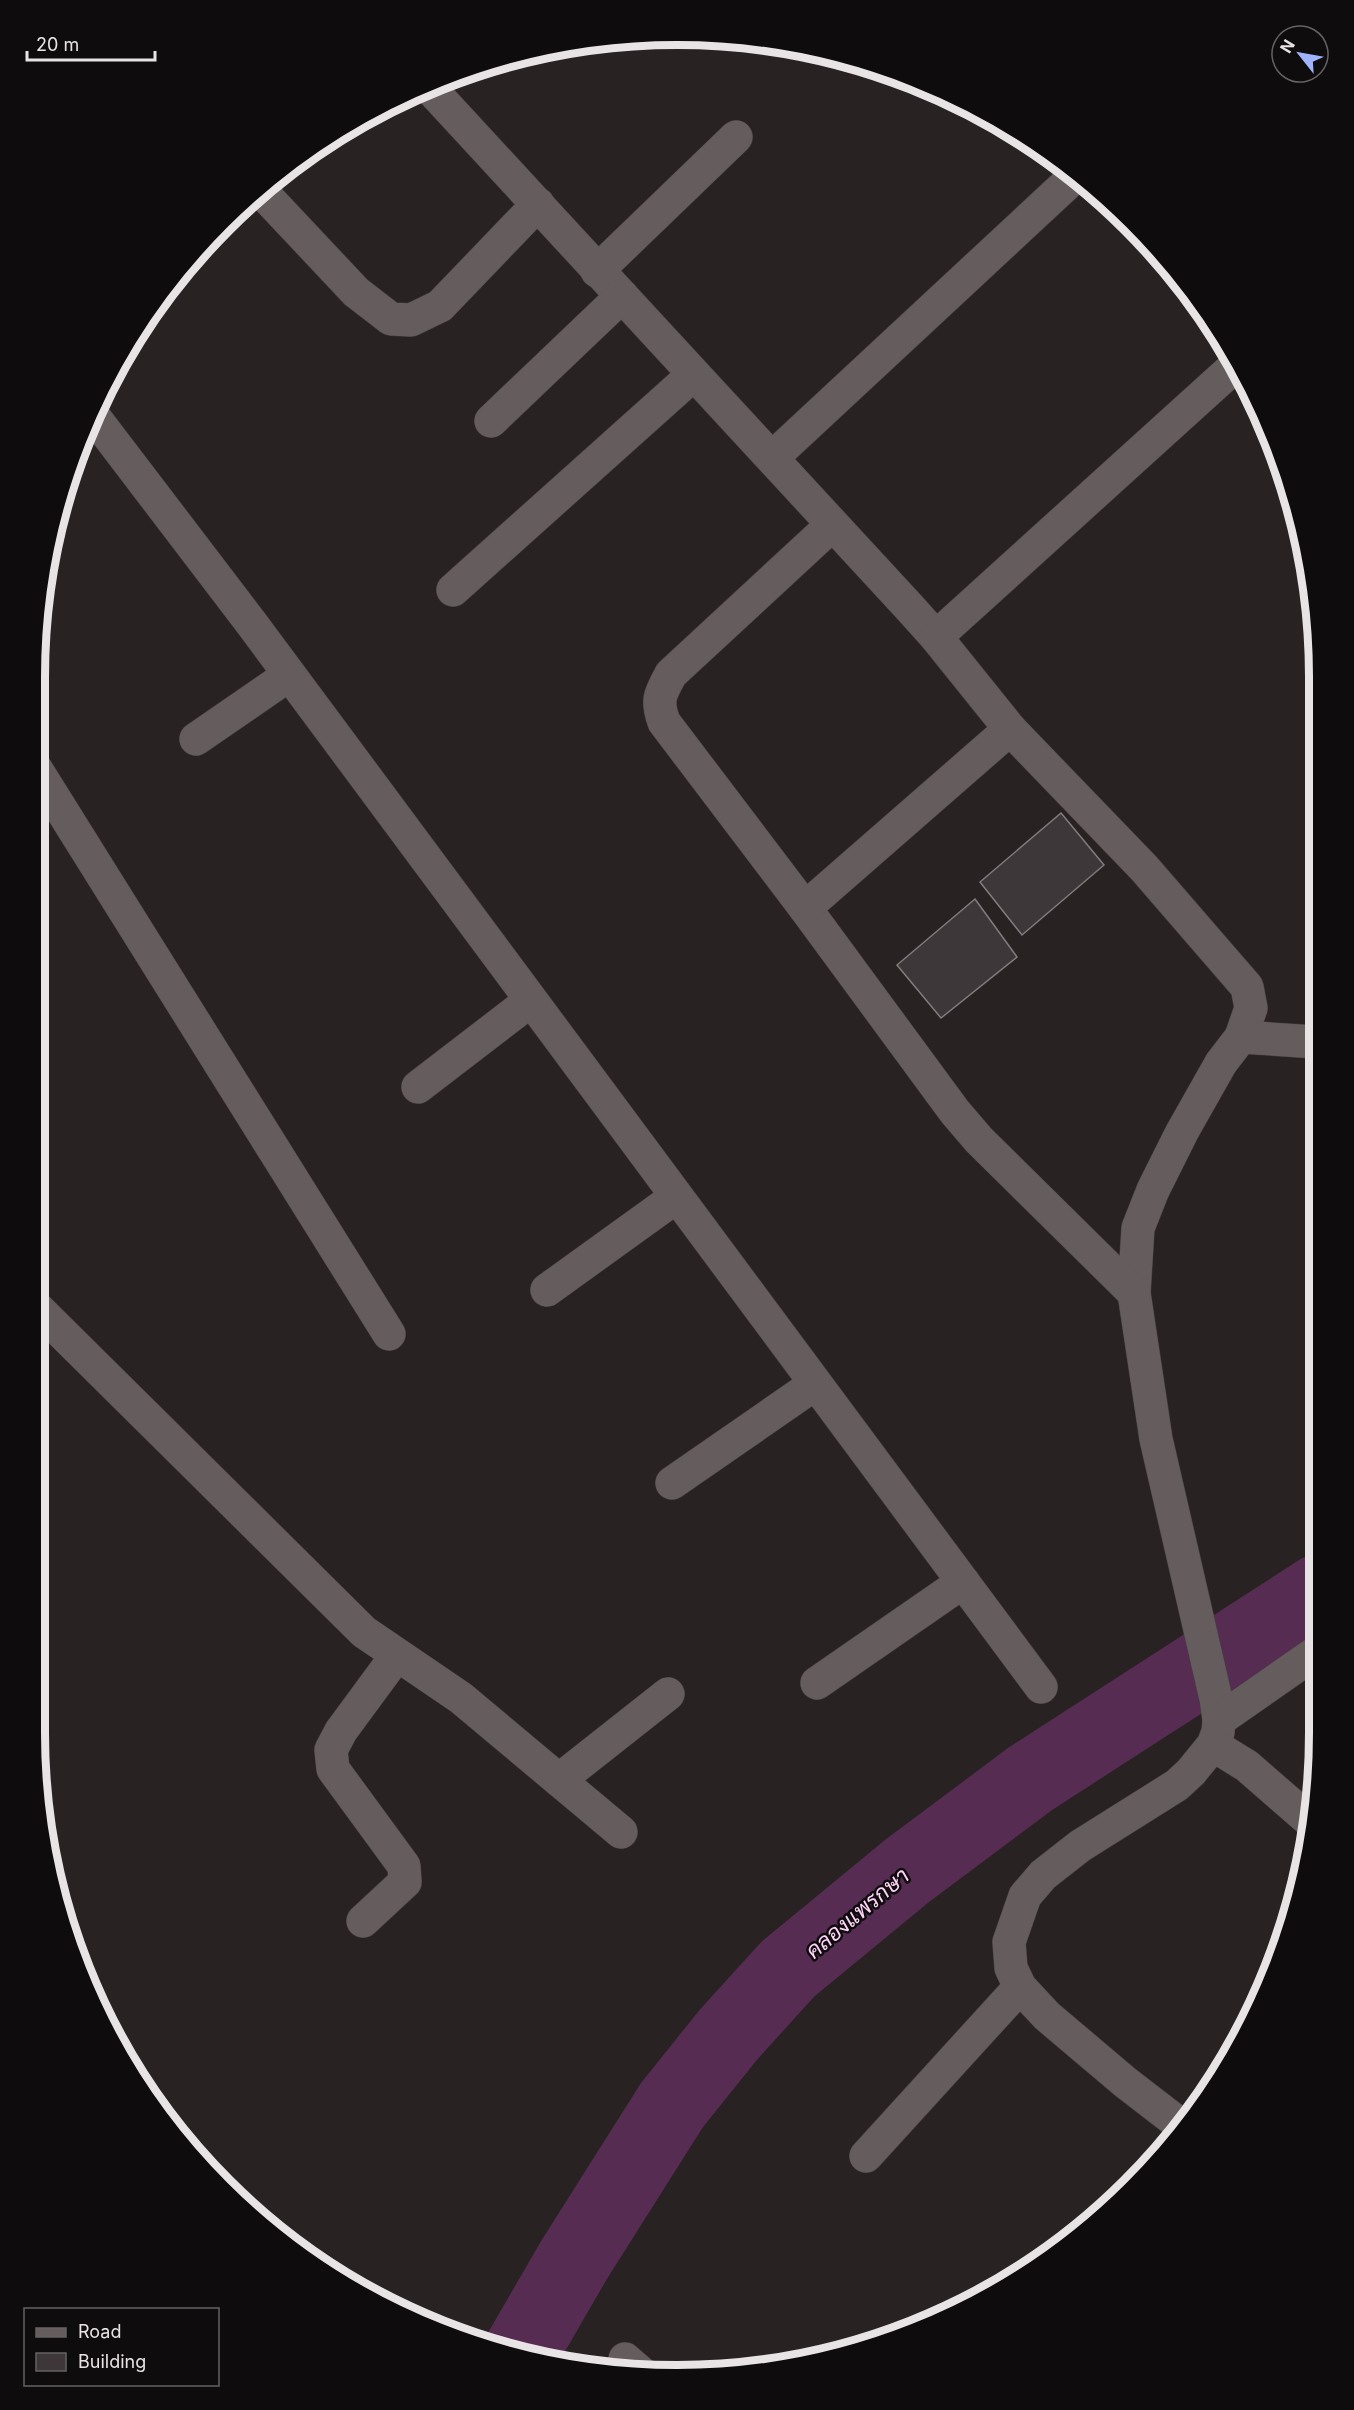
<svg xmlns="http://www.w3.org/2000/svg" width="1354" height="2410" viewBox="0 0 1354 2410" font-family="Inter,Sarabun,sans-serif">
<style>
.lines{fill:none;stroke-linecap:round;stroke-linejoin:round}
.river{stroke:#572c52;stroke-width:76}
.building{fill:#3d3739;stroke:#837b7e;stroke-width:1.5}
.minor-casing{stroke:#453f40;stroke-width:34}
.minor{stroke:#645c5d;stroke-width:33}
.labels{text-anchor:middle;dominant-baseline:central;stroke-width:5;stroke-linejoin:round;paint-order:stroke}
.water-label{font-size:22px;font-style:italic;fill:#fed3f8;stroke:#0f0c0d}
.rim{fill:none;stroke:#e8e3e4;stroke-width:8}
</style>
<rect width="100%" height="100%" fill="#282223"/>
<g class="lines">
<polyline class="river" points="519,2355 574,2260 672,2105 729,2034 788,1969 907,1871 1030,1779 1318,1593"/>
</g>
<g class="building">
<polygon points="1061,813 1104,865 1022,935 980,882"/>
<polygon points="975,899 1017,957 941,1018 897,965"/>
</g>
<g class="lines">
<defs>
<g id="minor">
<polyline points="429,87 910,608 936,637 1010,729 1144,868 1247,987 1251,1008 1241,1037 1221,1063 1182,1132 1153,1190 1138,1228 1134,1293 1156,1439 1216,1699 1219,1720 1218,1732 1213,1745 1191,1772 1177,1785 1080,1846 1043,1875 1025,1896 1009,1942 1011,1968 1020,1987 1047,2016 1125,2082 1182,2126"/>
<polyline points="261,191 356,292 391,319 411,320 440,306 538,204"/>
<polyline points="597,271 736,137"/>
<polyline points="95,418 252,624 1041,1687"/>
<polyline points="491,421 622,296"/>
<polyline points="772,458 1073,178"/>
<path d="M832 525 671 674C660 694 656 700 664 722L805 908 955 1112 979 1140 1134 1293"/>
<polyline points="453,590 693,375"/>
<polyline points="936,637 1234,367"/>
<polyline points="196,739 289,675"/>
<polyline points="36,769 389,1334"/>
<polyline points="805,908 1010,729"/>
<polyline points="1241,1037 1316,1042"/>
<polyline points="418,1087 530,1001"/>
<polyline points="547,1290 676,1197"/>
<polyline points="38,1309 364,1632 461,1698 621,1832"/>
<polyline points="672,1483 815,1384"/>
<polyline points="817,1683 963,1582"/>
<polyline points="1219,1720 1318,1651"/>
<polyline points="1213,1745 1247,1766 1309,1820"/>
<polyline points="559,1780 668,1694"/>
<polyline points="363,1921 405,1882 404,1866 333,1769 331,1750 341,1731 397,1655"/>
<polyline points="866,2156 1020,1987"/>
<polyline points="625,2359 640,2372"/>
</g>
</defs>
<use href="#minor" class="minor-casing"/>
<use href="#minor" class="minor"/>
</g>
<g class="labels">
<g class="water-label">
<text transform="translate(857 1913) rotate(-40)">คลองแพรกษา</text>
</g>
</g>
<path d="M0 0H1354V2410H0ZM677 45H677A632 632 0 0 1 1309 677V1733A632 632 0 0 1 677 2365H677A632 632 0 0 1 45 1733V677A632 632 0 0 1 677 45Z" fill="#0f0c0d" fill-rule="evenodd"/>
<path class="rim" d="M677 45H677A632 632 0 0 1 1309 677V1733A632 632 0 0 1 677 2365H677A632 632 0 0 1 45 1733V677A632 632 0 0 1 677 45Z"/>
<rect x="24" y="2308" width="195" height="78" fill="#0f0c0d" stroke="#666263" stroke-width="1.5"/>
<rect x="36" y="2328" width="30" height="9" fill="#645c5d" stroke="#666263" stroke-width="1.5"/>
<text x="78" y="2338" font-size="18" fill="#e8e3e4">Road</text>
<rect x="36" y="2353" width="30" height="18" fill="#3d3739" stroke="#666263" stroke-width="1.5"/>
<text x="78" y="2368" font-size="18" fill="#e8e3e4">Building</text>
<g transform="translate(1300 54) rotate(301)"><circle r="28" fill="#0f0c0d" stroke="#666263" stroke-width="1.5"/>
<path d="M0-4.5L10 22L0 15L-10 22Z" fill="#a0b3fd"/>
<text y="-9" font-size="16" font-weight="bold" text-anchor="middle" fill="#e8e3e4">N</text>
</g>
<path d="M27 51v9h128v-9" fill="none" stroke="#e8e3e4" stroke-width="3"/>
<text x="36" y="51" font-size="18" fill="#e8e3e4" stroke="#0f0c0d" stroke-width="4.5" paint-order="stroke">20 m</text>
</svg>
